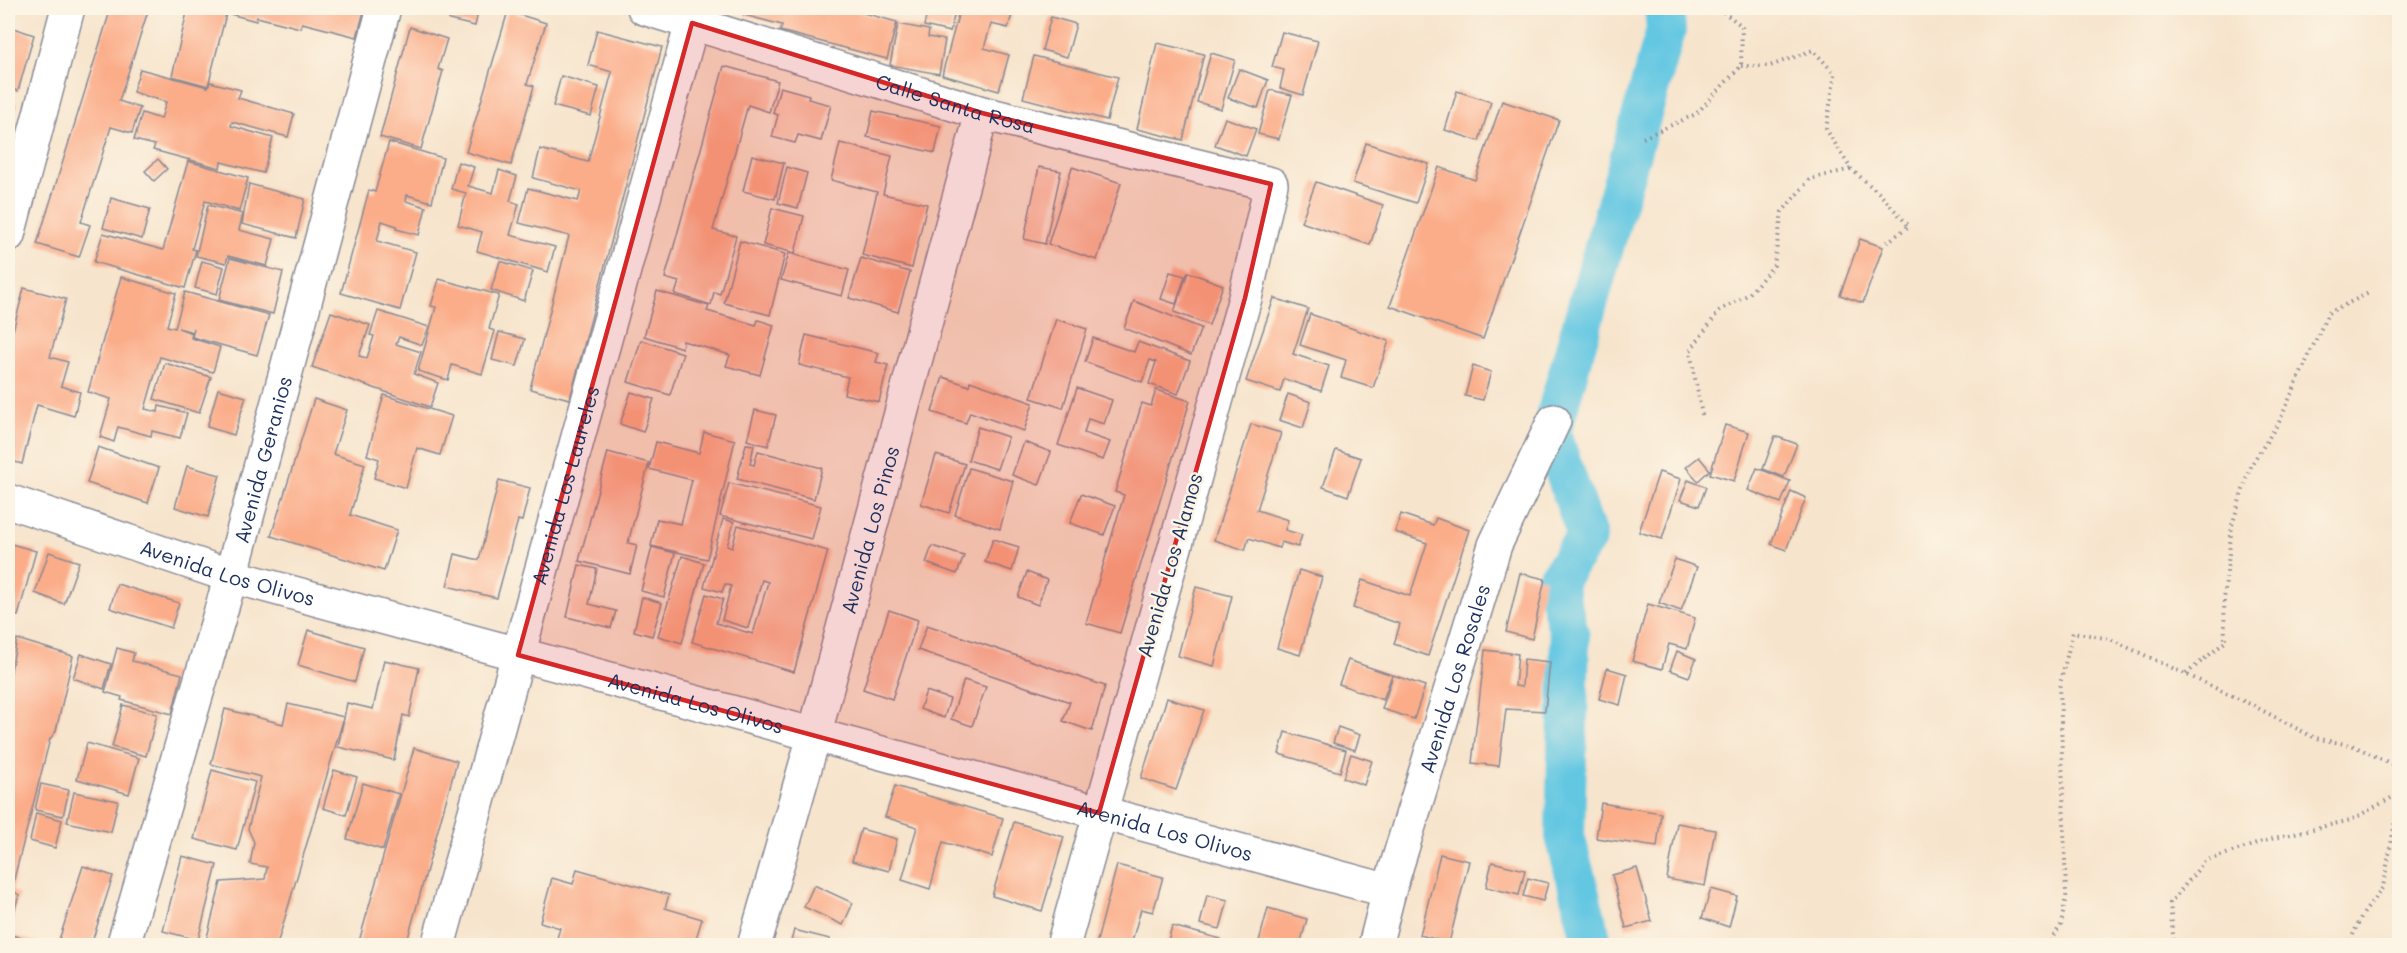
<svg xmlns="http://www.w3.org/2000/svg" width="2407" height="953" viewBox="0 0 2407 953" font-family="Mali,sans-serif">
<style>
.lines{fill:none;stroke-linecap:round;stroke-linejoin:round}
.canal{stroke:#64c7e2;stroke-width:40}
.building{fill:#fbac88}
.minor-casing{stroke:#898a95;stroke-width:36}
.path{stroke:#898a95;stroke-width:4;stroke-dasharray:1.5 4.5;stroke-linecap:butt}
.minor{stroke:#fff;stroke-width:33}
.marked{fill:#d62828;fill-opacity:0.2;stroke:#d62828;stroke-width:4.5;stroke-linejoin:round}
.labels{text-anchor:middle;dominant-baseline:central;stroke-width:5;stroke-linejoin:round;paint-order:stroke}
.street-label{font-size:20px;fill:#1b2f5e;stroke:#fcf5e5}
</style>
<rect width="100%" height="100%" fill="#fcf5e5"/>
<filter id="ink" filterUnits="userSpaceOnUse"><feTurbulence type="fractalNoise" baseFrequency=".0167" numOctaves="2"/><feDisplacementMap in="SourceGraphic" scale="12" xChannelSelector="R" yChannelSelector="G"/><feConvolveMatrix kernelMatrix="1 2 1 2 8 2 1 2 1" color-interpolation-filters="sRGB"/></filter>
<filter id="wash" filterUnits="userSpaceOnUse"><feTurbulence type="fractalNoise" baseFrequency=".008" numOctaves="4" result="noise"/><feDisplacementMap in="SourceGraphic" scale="24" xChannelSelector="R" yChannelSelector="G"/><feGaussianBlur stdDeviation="1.35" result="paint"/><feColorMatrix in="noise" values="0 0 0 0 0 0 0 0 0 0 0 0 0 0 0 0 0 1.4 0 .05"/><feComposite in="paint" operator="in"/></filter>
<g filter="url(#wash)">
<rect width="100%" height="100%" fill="#f7e4cc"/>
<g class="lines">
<polyline class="canal" points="1593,946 1565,836 1570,637 1556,582 1587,536 1551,433 1666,30 1664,8"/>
</g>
<g id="blocks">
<g class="building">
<polygon points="111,8 149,8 119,101 140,108 132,133 111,127 81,222 90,225 79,257 37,244"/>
<polygon points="188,8 198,8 226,14 208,86 172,76"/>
<polygon points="208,8 365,8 357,37 302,23 300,28 257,17 256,21"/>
<polygon points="452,8 479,8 475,26 449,20"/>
<polygon points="746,8 845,8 897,22 887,59 780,31 782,25 744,15"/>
<polygon points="928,8 956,8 950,32 924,26"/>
<polygon points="960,8 1014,8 1008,28 991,24 984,48 1009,55 999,91 942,75"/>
<polygon points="508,11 546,23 527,84 534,86 511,165 466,152"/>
<polygon points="1051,17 1076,24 1067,57 1042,50"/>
<polygon points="898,24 929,30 928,37 945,40 939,74 890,65"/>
<polygon points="8,26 34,35 18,91 8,88"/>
<polygon points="410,27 447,39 438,69 443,71 421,149 380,137"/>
<polygon points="597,30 662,47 570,399 530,389 569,236 519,223 528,188 578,201 581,191 533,178 540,149 588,162 612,72 588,65"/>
<polygon points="1282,32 1318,41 1303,95 1280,88 1284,70 1272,67"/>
<polygon points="1157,43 1204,54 1183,140 1137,129"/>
<polygon points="1211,53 1235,60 1221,109 1197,102"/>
<polygon points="1034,56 1118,77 1107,120 1023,98"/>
<polygon points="724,66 778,81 769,112 748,105 713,230 736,236 720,294 714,292 711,305 675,294 679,282 665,278"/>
<polygon points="140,69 208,87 210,82 241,90 238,98 294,114 288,137 232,122 231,126 273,138 263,173 221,162 220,168 153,150 155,145 134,140 142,113 161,119 166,102 133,92"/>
<polygon points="1239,69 1268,80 1258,108 1228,98"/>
<polygon points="561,76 599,87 591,116 553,106"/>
<polygon points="780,87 809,95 808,99 831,105 821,141 798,135 795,143 772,137 778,115 773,113"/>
<polygon points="1270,90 1292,95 1279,139 1258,134"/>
<polygon points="1457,91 1491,102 1479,141 1445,130"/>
<polygon points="1502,101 1559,120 1483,339 1390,306 1439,167 1475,180"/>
<polygon points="8,102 17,105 8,137"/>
<polygon points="873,111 941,126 935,153 867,137"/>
<polygon points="1225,118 1256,129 1246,156 1215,145"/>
<polygon points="389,142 443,158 432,202 407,195 406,201 426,207 419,235 396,229 397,226 382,221 377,241 416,252 400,310 341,293 369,190 375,192"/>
<polygon points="840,143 892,156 883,194 927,204 912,268 862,255 877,192 831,180"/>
<polygon points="1366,143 1429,164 1416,203 1353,183"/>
<polygon points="752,155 784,163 775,199 743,191"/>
<polygon points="158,159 167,169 154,181 145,171"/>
<polygon points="188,161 248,178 239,211 205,201 192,249 196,250 185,288 94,262 103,233 163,250"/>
<polygon points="458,162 474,167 468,186 493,193 499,170 517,176 510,201 519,204 510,235 555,247 548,272 477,251 482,232 458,225 466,193 451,189"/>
<polygon points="787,167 807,173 798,208 778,203"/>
<polygon points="1039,167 1061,171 1045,244 1024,239"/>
<polygon points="1072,167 1121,183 1097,260 1048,244"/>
<polygon points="1316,182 1383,205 1370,245 1301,222"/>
<polygon points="249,184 305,199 296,238 242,224"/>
<polygon points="111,198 150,209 142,239 103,228"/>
<polygon points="208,205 243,214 239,230 274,239 267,266 228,256 226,263 196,256"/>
<polygon points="772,208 804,216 795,253 763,245"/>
<polygon points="1860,239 1883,247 1863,303 1840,295"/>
<polygon points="740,241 785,254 770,315 724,303"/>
<polygon points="789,253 849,270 842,296 781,280"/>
<polygon points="230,258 283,272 273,314 219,300"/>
<polygon points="861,258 910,272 898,312 849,298"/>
<polygon points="202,261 224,267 217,294 195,288"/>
<polygon points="500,261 533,271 524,301 491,290"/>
<polygon points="1170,272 1185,276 1176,304 1161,299"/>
<polygon points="1188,272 1223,285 1209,325 1174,312"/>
<polygon points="121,277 176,293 167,326 175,328 185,292 269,315 257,355 192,337 194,328 193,332 178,328 192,333 191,338 220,347 213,372 160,357 145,409 158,412 159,406 187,413 180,438 152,431 151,436 118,427 114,442 100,437 111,399 88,392"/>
<polygon points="439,279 499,295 489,329 495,331 482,374 452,365 448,380 418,371 436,307 431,306"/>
<polygon points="24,288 66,299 50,357 68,362 61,386 80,392 74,416 37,405 22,464 8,460 8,350"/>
<polygon points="657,291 709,306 707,311 756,325 758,320 774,325 760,375 726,366 730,355 683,341 682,348 644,336"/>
<polygon points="1274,298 1308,309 1293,354 1329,366 1321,391 1284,379 1280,392 1246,381"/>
<polygon points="1134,301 1201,328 1191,355 1124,328"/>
<polygon points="378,311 429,327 422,345 399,337 396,344 421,352 414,374 438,383 430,407 312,367 331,312 370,325 359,356 367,358 374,336 370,335"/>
<polygon points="1310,314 1389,341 1373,388 1341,378 1346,360 1300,345"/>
<polygon points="1056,319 1087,329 1063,408 1031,398"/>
<polygon points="499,332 525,339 517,366 492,360"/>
<polygon points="806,335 879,353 876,362 888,365 879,402 844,394 848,377 799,365"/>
<polygon points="1093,338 1134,352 1138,342 1190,361 1178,394 1149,384 1156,362 1150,360 1142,382 1085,362"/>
<polygon points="641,340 683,353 670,395 628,382"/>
<polygon points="165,363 211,377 199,413 154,399"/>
<polygon points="1473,366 1491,372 1483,400 1465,396"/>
<polygon points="943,377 969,386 970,381 1033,403 1024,431 970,412 966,423 932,412"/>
<polygon points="1077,388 1112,400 1104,424 1088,419 1084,433 1110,442 1103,460 1058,445"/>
<polygon points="218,389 246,397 234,435 207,427"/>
<polygon points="1156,390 1190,401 1120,633 1086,623 1124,495 1115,492 1142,403 1151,406"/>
<polygon points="631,392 654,399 643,432 620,424"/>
<polygon points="1288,394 1311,402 1303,428 1279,420"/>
<polygon points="384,395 452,416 440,455 417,448 406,488 374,478 379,459 367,455"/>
<polygon points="314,399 347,410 333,454 365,464 350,515 397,530 384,571 271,536"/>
<polygon points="755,410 776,415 768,446 747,440"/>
<polygon points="1251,424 1281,433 1257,510 1288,520 1285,530 1302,535 1298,547 1281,542 1279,548 1249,538 1245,550 1214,540"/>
<polygon points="1725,425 1749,432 1734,481 1710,474"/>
<polygon points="978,427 1008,437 997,469 968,460"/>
<polygon points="704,432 735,440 707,559 651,546 657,519 681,524 692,480 649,469 656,442 699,453"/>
<polygon points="1775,436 1797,444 1784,477 1763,469"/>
<polygon points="1024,442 1051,452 1039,485 1012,475"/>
<polygon points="746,444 754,445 750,464 754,465 758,451 822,468 814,499 737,479"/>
<polygon points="98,447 159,468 148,503 87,483"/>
<polygon points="1336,450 1361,458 1348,496 1323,487"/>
<polygon points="608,452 649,463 628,543 637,545 630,574 579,561"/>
<polygon points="936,455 965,464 949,513 921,504"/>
<polygon points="1699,457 1710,470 1698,481 1686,467"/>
<polygon points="187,466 220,475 208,517 175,507"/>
<polygon points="969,468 1013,481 1000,529 955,515"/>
<polygon points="1757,468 1790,481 1781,503 1748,490"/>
<polygon points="1659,472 1681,479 1662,539 1639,532"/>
<polygon points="499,480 530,488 522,521 518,520 497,598 447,586 455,554 479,560"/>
<polygon points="1688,480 1706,487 1699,506 1680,500"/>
<polygon points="729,483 821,506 812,539 720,516"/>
<polygon points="1791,491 1806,498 1786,550 1771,544"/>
<polygon points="1081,494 1115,506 1104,535 1070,523"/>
<polygon points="1401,514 1433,525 1436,518 1469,530 1428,656 1394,644 1400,624 1353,608 1362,580 1410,596 1427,543 1395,532"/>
<polygon points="723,519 734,522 727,546 732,548 738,525 828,551 794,672 692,642 706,594 723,599 716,623 753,634 768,582 762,580 748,628 722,620 731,586 725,584 722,592 704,587"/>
<polygon points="993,539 1019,547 1012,571 985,562"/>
<polygon points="8,543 36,551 18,616 8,613"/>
<polygon points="932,546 964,556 957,574 926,563"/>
<polygon points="652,547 675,553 664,597 641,591"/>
<polygon points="49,552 79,562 64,604 35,593"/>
<polygon points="682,556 704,563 682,643 658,636"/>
<polygon points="1675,559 1697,567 1681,611 1659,603"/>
<polygon points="579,565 597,569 589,604 616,611 611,628 567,617"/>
<polygon points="1299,570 1322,577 1300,655 1277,648"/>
<polygon points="1027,572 1047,580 1038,605 1018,597"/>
<polygon points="1520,573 1545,579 1532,639 1506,632"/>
<polygon points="117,584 179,603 171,628 110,608"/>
<polygon points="1196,587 1232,596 1214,666 1178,656"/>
<polygon points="642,597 662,603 652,636 634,631"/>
<polygon points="1648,604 1695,618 1687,649 1669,644 1662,669 1632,661"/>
<polygon points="889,610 918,620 892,699 863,689"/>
<polygon points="927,625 1105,686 1092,731 1063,721 1070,702 918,650"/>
<polygon points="308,630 364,647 355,682 298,665"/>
<polygon points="17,639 73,656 56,731 50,739 15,875 12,890 19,895 8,933 8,686"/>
<polygon points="117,648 134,653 132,661 182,674 172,714 121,700 122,697 105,692"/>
<polygon points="1485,650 1518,654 1515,686 1522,687 1524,659 1550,662 1545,711 1506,709 1499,766 1472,763"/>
<polygon points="1677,651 1696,659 1689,677 1670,670"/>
<polygon points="81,654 111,664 104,689 73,678"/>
<polygon points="384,660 419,668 409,717 403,715 394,760 338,747 347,703 373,709"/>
<polygon points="1348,660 1392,675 1383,700 1339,684"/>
<polygon points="1607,668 1627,674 1620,705 1599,699"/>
<polygon points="1393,675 1425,686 1414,719 1382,709"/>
<polygon points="964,680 986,687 972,726 951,719"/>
<polygon points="926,691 950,699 944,718 920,709"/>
<polygon points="1167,698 1204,710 1176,790 1141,778"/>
<polygon points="288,704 344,717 277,945 224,945 206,941 221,882 265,879 267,867 250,864 254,842 248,829 261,777 211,764 225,709 283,724"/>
<polygon points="123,705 157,714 146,756 112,747"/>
<polygon points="1338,727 1360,735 1355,750 1333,743"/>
<polygon points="1285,732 1346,750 1340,772 1279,754"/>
<polygon points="87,743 139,758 129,794 77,779"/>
<polygon points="414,748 457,761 406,945 358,945"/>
<polygon points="1351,754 1372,761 1364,785 1343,778"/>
<polygon points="212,770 255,782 237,850 194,839"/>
<polygon points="334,770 357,777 346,815 323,808"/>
<polygon points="363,783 399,794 383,850 347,839"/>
<polygon points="41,784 69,790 63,816 35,810"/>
<polygon points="895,786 1003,818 992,857 943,842 930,889 902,880 917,827 885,817"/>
<polygon points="74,792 118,801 111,832 67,822"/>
<polygon points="1601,803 1661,813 1657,847 1596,838"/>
<polygon points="36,813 62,820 55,848 30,841"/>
<polygon points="1014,822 1064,837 1042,911 992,896"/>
<polygon points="1677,823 1715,830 1705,886 1667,879"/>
<polygon points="861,829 897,839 889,871 852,861"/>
<polygon points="1440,854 1469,861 1449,943 1420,935"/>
<polygon points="182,856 217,865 198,940 163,931"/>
<polygon points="1492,862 1525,870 1519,895 1486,887"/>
<polygon points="1117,865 1163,877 1153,912 1141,909 1131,945 1096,945"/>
<polygon points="83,866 113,876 91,945 75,945 59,940"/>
<polygon points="1637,868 1652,921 1626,928 1612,875"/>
<polygon points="577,869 669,895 665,908 702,919 694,945 555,945 560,928 540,922 552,878 573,884"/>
<polygon points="1528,878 1548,883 1543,901 1523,896"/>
<polygon points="814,885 853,903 843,925 804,907"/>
<polygon points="1711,889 1737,896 1729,927 1702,918"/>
<polygon points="1207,895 1228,900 1220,929 1200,924"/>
<polygon points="1268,908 1307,919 1300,945 1258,945"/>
<polygon points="1172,926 1221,939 1219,945 1167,945"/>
<polygon points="794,930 830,939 829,945 790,945"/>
<polygon points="8,934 46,945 8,945"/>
</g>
</g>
</g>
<g filter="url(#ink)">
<use href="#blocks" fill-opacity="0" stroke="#898a95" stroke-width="1.5"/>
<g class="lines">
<defs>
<g id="minor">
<path id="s1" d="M644 8 982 113 1271 184 1245 298 1063 946"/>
<polyline points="8,235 68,8"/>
<path id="s2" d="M8 501 231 576 1389 891"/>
<path id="s3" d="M123 946 231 576 384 8"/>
<path id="s4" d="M438 946 692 23"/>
<path id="s5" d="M754 946 814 736 982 113"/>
<path id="s6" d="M1375 946 1389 891 1495 545 1554 421"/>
</g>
</defs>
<use href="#minor" class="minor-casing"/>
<g class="path">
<polyline points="1741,66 1770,66 1813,50 1835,74 1826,129 1851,169 1879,193 1909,226 1886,243"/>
<polyline points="1643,138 1696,114 1741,66 1742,26 1718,8"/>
<polyline points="1702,415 1690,351 1719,311 1749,294 1774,265 1782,212 1810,179 1851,169"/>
<polyline points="2186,674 2225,642 2224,600 2232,525 2250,467 2279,422 2328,313 2371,292"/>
<polyline points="2047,946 2061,925 2066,896 2060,684 2073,632 2110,639 2254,706 2315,738 2354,746 2400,768"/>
<polyline points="2174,946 2170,903 2205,861 2274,838 2351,820 2400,793"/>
<polyline points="2348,946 2361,917 2383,887 2400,795"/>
</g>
<use href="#minor" class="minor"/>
</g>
</g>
<path class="marked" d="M692 23 982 113 1271 184 1245 298 1099 813 518 655Z"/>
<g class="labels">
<g class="street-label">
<text stroke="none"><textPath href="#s1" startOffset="326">Calle Santa Rosa</textPath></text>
<text stroke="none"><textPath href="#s3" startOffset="506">Avenida Geranios</textPath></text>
<text stroke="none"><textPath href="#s4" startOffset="478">Avenida Los Laureles</textPath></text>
<text stroke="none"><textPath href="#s5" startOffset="432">Avenida Los Pinos</textPath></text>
<text transform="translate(1169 565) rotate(-74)">Avenida Los Alamos</text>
<text stroke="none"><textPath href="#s2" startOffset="231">Avenida Los Olivos</textPath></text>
<text stroke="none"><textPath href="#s6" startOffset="279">Avenida Los Rosales</textPath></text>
<text stroke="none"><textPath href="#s2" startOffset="717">Avenida Los Olivos</textPath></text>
<text stroke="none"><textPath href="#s2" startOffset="1203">Avenida Los Olivos</textPath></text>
</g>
</g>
<rect width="2407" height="953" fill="none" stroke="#fcf5e5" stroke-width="30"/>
</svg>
